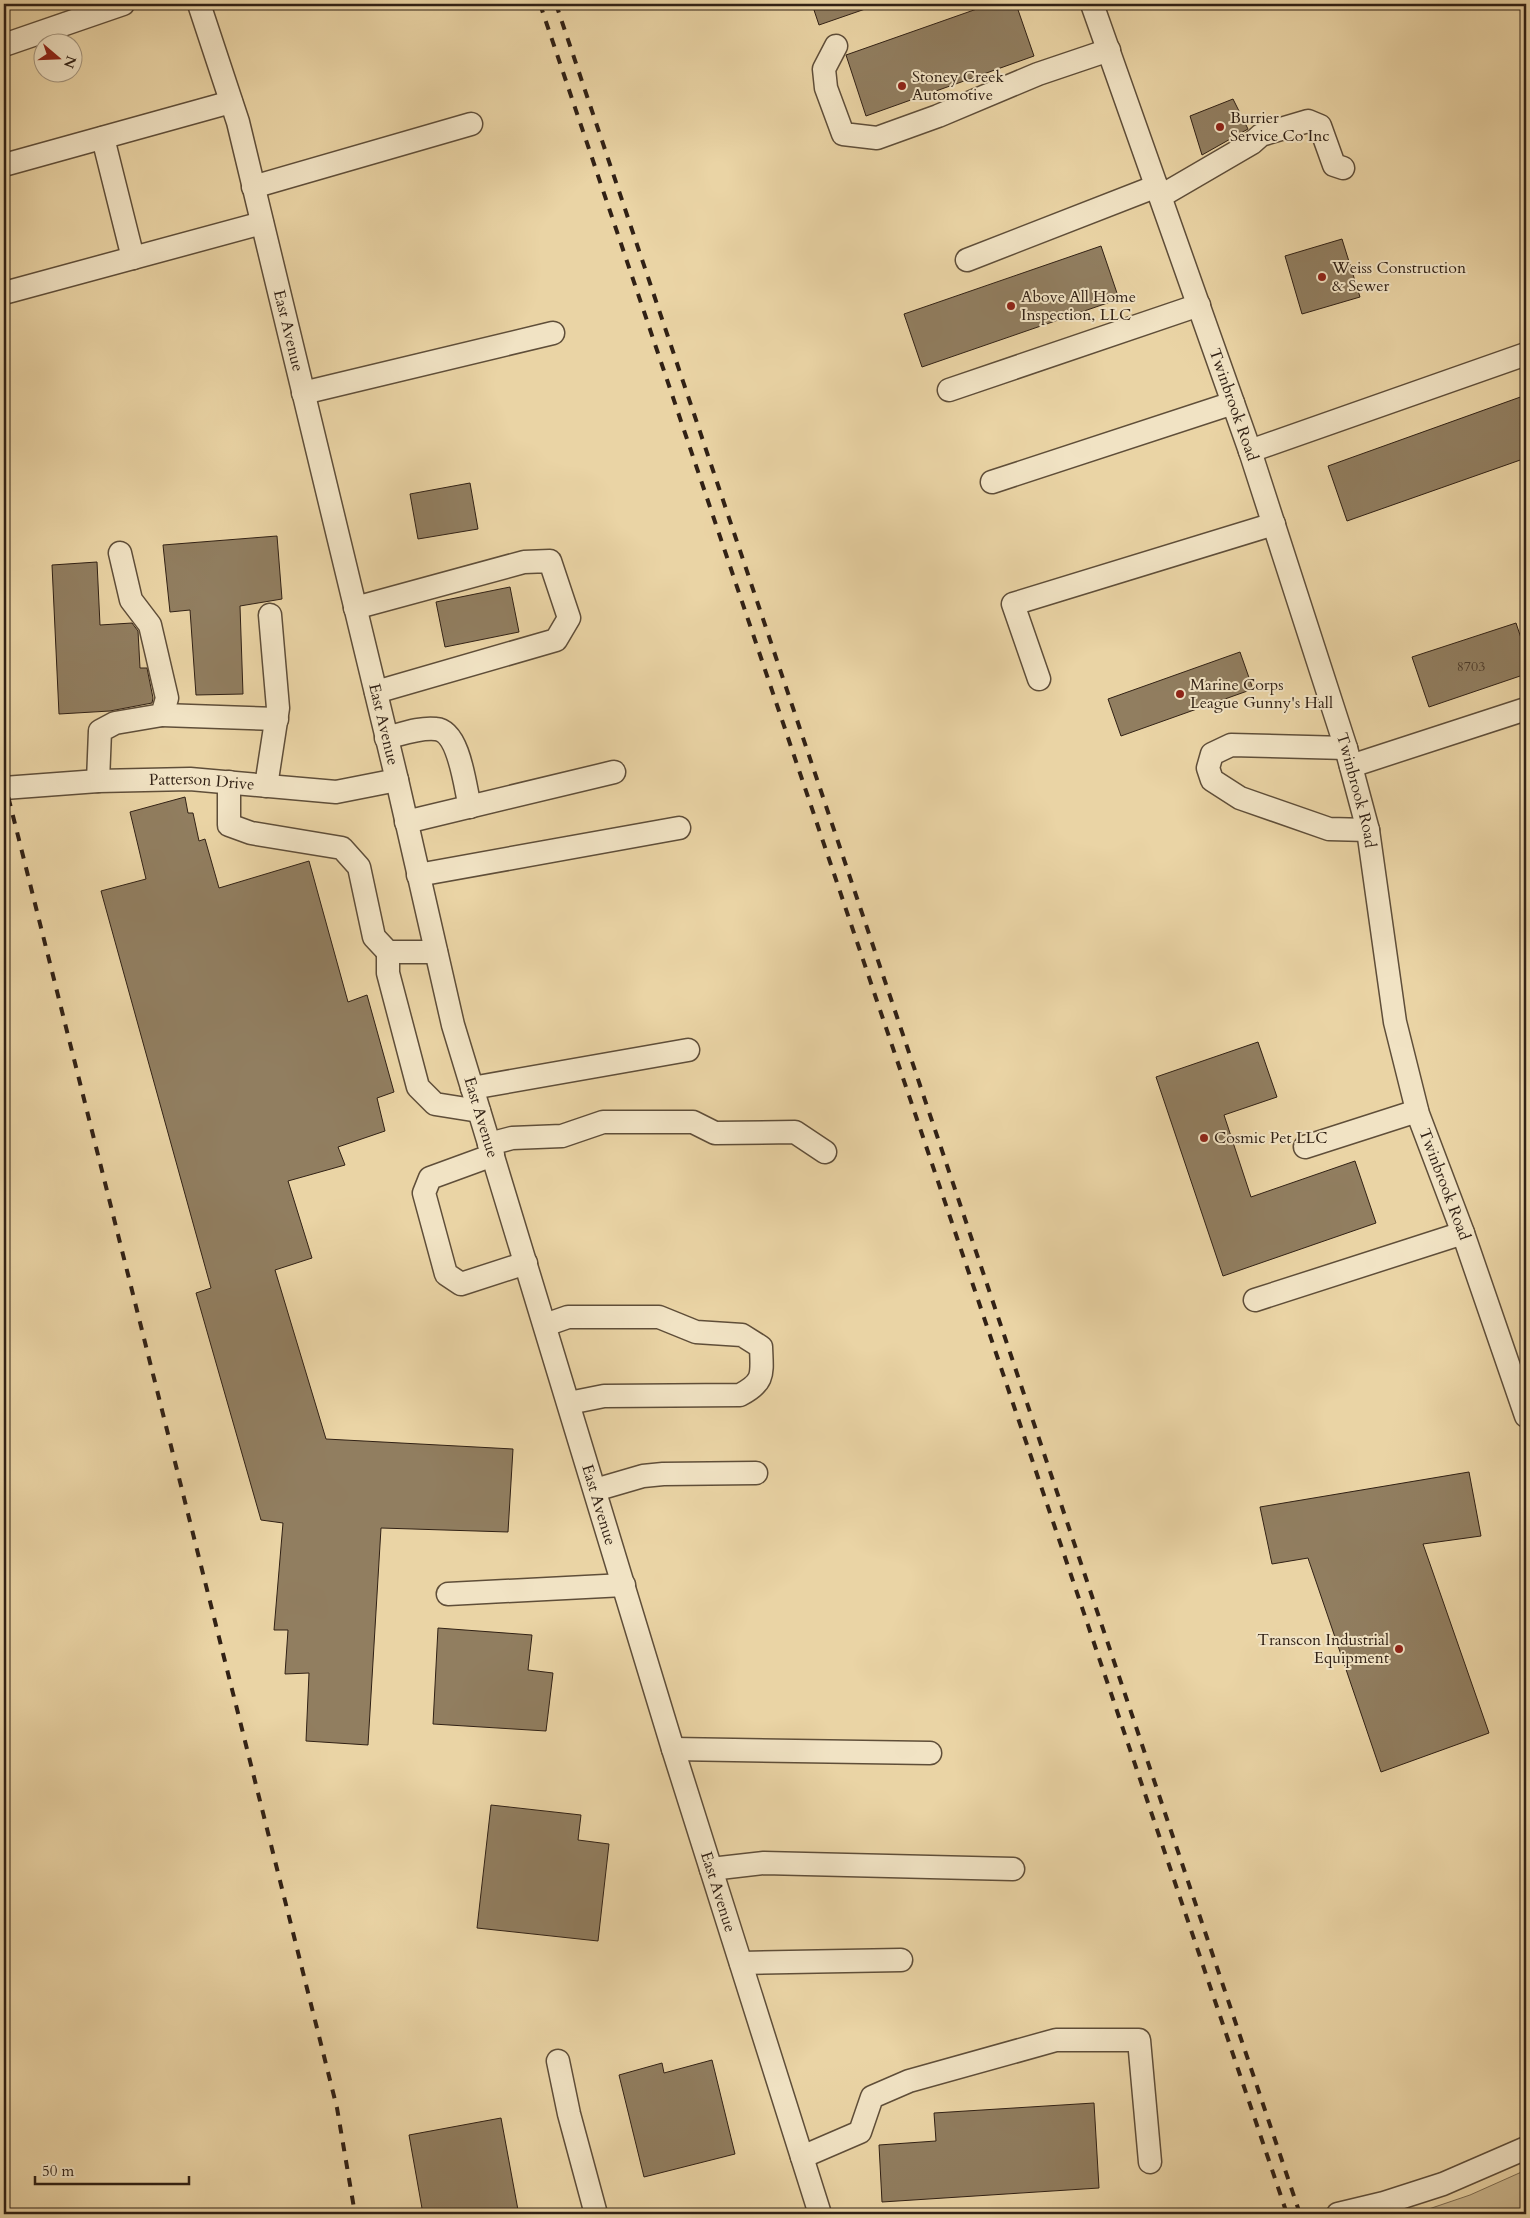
<svg xmlns="http://www.w3.org/2000/svg" width="1530" height="2218" viewBox="0 0 1530 2218" font-family="Cardo,serif">
<style>
.green{fill:#cbb68d;stroke:#7e6c51}
.building{fill:#917e60;stroke:#312115}
.lines{fill:none;stroke-linecap:round;stroke-linejoin:round}
.minor-casing{stroke:#5f4e39;stroke-width:25}
.minor{stroke:#f1e3c4;stroke-width:22}
.rail{stroke:#312115;stroke-width:4;stroke-dasharray:9 9;stroke-linecap:butt}
.poi-dot{fill:#8f2418;stroke:#f1e3c4;stroke-width:2}
.labels{text-anchor:middle;dominant-baseline:central;stroke-width:4;stroke-linejoin:round;paint-order:stroke}
.number-label{font-size:14px;fill:#493828}
.poi-label{font-size:16px;fill:#312115;stroke:#f1e3c4;text-anchor:start}
.street-label{font-size:16px;fill:#312115;stroke:#f1e3c4}
</style>
<rect width="100%" height="100%" fill="#ead4a5"/>
<filter id="stains"><feTurbulence type="fractalNoise" baseFrequency=".004" numOctaves="4"/><feColorMatrix values="0 0 0 0 .2 0 0 0 0 .09 0 0 0 0 .02 0 0 0 .5 -.17"/></filter>
<radialGradient id="worn" r=".72"><stop offset=".6" stop-color="#630" stop-opacity="0"/><stop offset="1" stop-color="#630" stop-opacity=".3"/></radialGradient>
<polygon class="green" points="1526,2170 1526,2214 1414,2214 1470,2195"/>
<g class="building">
<polygon points="812,4 871,4 871,7 819,25"/>
<polygon points="991,4 1016,4 1034,56 866,116 846,55"/>
<polygon points="1233,99 1248,129 1202,155 1190,116"/>
<polygon points="1342,239 1360,297 1302,314 1285,256"/>
<polygon points="1101,246 1119,299 922,367 904,314"/>
<polygon points="1526,395 1526,458 1347,521 1328,466"/>
<polygon points="470,483 478,529 418,539 410,494"/>
<polygon points="277,536 282,599 240,606 243,694 196,695 190,610 170,612 163,545"/>
<polygon points="97,562 100,625 132,623 138,631 140,668 147,668 153,698 152,703 110,711 59,714 52,565"/>
<polygon points="510,587 519,632 445,647 436,602"/>
<polygon points="1516,623 1526,653 1526,674 1429,707 1412,657"/>
<polygon points="1240,652 1253,689 1121,736 1108,699"/>
<polygon points="185,797 188,813 193,813 199,841 205,839 219,888 309,861 348,1002 367,995 394,1092 377,1098 385,1131 338,1147 345,1165 288,1181 312,1258 275,1270 326,1439 513,1449 508,1532 381,1528 368,1745 306,1741 309,1673 285,1674 288,1630 274,1630 283,1523 261,1520 196,1293 211,1288 101,891 146,879 130,812"/>
<polygon points="1258,1042 1277,1097 1224,1115 1251,1197 1355,1161 1376,1223 1223,1276 1156,1077"/>
<polygon points="1469,1472 1481,1536 1423,1544 1489,1733 1381,1772 1308,1558 1272,1564 1260,1507"/>
<polygon points="438,1628 532,1635 528,1670 553,1673 546,1731 433,1724"/>
<polygon points="491,1805 581,1815 578,1840 609,1844 598,1941 477,1928"/>
<polygon points="712,2060 735,2154 644,2177 619,2075 662,2063 664,2073"/>
<polygon points="1094,2103 1099,2188 882,2202 879,2145 936,2141 934,2113"/>
<polygon points="501,2118 518,2210 495,2214 423,2214 409,2135"/>
</g>
<g class="lines">
<defs>
<g id="minor">
<path id="s1" d="M199 4 238 122 397 780 453 1025 673 1749 820 2214"/>
<path id="s2" d="M1092 4 1250 451 1346 748 1368 830 1395 1022 1418 1114 1463 1233 1526 1416"/>
<polyline points="4,45 123,4"/>
<polyline points="836,46 824,69 826,88 843,134 877,138 938,116 1038,74 1109,50"/>
<polyline points="103,138 133,258"/>
<polyline points="4,165 231,102"/>
<polyline points="253,187 471,124"/>
<polyline points="1161,196 1252,143 1261,135 1308,121 1320,126 1334,165 1343,168"/>
<polyline points="967,260 1157,186"/>
<polyline points="4,293 262,223"/>
<polyline points="949,390 1199,305"/>
<polyline points="303,393 553,333"/>
<polyline points="1250,451 1526,354"/>
<polyline points="992,482 1233,403"/>
<polyline points="355,608 524,562 550,561 569,618 556,640 376,692"/>
<polyline points="1039,679 1013,604 1274,524"/>
<polyline points="162,715 277,719"/>
<path d="M386 738C402 734 420 727 436 729 460 731 465 788 470 807"/>
<polyline points="1346,748 1231,745 1212,754 1208,768 1212,780 1240,798 1329,829 1368,830"/>
<polyline points="1351,766 1526,709"/>
<polyline points="98,781 100,731 115,723 162,715 167,698 150,625 131,600 120,553"/>
<polyline points="229,782 229,825 251,833 342,848 359,867 374,937 388,952 436,952"/>
<polyline points="266,786 278,708 270,615"/>
<path id="s3" d="M4 788 98 781 190 779 336 792 397 780"/>
<polyline points="406,822 614,772"/>
<polyline points="418,875 679,828"/>
<polyline points="388,952 388,973 418,1087 435,1104 479,1111"/>
<polyline points="472,1088 688,1050"/>
<polyline points="489,1144 512,1138 562,1136 603,1122 693,1122 715,1133 795,1132 825,1152"/>
<polyline points="1305,1147 1417,1111"/>
<polyline points="493,1155 430,1178 424,1193 446,1274 461,1284 526,1263"/>
<polyline points="1255,1300 1463,1233"/>
<path d="M545 1325 568 1317H659L696 1332 742 1335 761 1347C762 1374 765 1382 740 1395L604 1396 569 1403"/>
<polyline points="595,1490 643,1476 663,1474 756,1473"/>
<polyline points="448,1594 624,1585"/>
<polyline points="673,1749 930,1753"/>
<polyline points="711,1869 764,1863 1013,1869"/>
<polyline points="741,1963 901,1960"/>
<polyline points="558,2061 569,2114 596,2214"/>
<polyline points="802,2157 860,2132 872,2097 909,2081 1056,2040 1139,2040 1150,2162"/>
<polyline points="1338,2214 1384,2203 1443,2184 1526,2148"/>
</g>
</defs>
<use href="#minor" class="minor-casing"/>
<use href="#minor" class="minor"/>
<g class="rail">
<polyline points="540,4 1287,2214"/>
<polyline points="556,4 1300,2214"/>
<polyline points="4,780 337,2108 355,2214"/>
</g>
</g>
<g class="poi-dot">
<circle cx="902" cy="86" r="5"/>
<circle cx="1220" cy="127" r="5"/>
<circle cx="1322" cy="277" r="5"/>
<circle cx="1011" cy="306" r="5"/>
<circle cx="1180" cy="694" r="5"/>
<circle cx="1204" cy="1138" r="5"/>
<circle cx="1399" cy="1649" r="5"/>
</g>
<g class="labels">
<g class="number-label">
<text x="1471" y="666">8703</text>
</g>
<g class="poi-label">
<text x="912" y="77">Stoney Creek<tspan x="912" dy="18">Automotive</tspan></text>
<text x="1230" y="118">Burrier<tspan x="1230" dy="18">Service Co Inc</tspan></text>
<text x="1332" y="268">Weiss Construction<tspan x="1332" dy="18">&amp; Sewer</tspan></text>
<text x="1021" y="297">Above All Home<tspan x="1021" dy="18">Inspection, LLC</tspan></text>
<text x="1190" y="685">Marine Corps<tspan x="1190" dy="18">League Gunny's Hall</tspan></text>
<text x="1214" y="1138">Cosmic Pet LLC</text>
<text x="1389" y="1640" text-anchor="end">Transcon Industrial<tspan x="1389" dy="18">Equipment</tspan></text>
</g>
<g class="street-label">
<text stroke="none"><textPath href="#s1" startOffset="339">East Avenue</textPath></text>
<text stroke="none"><textPath href="#s2" startOffset="425">Twinbrook Road</textPath></text>
<text stroke="none"><textPath href="#s1" startOffset="744">East Avenue</textPath></text>
<text stroke="none"><textPath href="#s3" startOffset="198">Patterson Drive</textPath></text>
<text stroke="none"><textPath href="#s2" startOffset="830">Twinbrook Road</textPath></text>
<text stroke="none"><textPath href="#s1" startOffset="1149">East Avenue</textPath></text>
<text stroke="none"><textPath href="#s2" startOffset="1235">Twinbrook Road</textPath></text>
<text stroke="none"><textPath href="#s1" startOffset="1554">East Avenue</textPath></text>
<text stroke="none"><textPath href="#s1" startOffset="1959">East Avenue</textPath></text>
</g>
</g>
<rect width="1530" height="2218" fill="none" stroke="#ead4a5" stroke-width="20"/>
<rect x="5" y="5" width="1520" height="2208" fill="none" stroke="#312115" stroke-width="2.5"/>
<rect x="10" y="10" width="1510" height="2198" fill="none" stroke="#312115"/>
<g transform="translate(58 58) rotate(109)"><circle r="24" fill="#f1e3c4" stroke="#a4957e"/>
<path d="M0-4L9 19L0 12L-9 19Z" fill="#8f2418"/>
<text y="-8" font-size="14" font-weight="bold" text-anchor="middle" fill="#312115">N</text>
</g>
<path d="M35 2176v8h154v-8" fill="none" stroke="#312115" stroke-width="2.5"/>
<text x="42" y="2176" font-size="15" fill="#312115" stroke="#f1e3c4" stroke-width="4" paint-order="stroke">50 m</text>
<rect width="100%" height="100%" filter="url(#stains)"/>
<rect width="100%" height="100%" fill="url(#worn)"/>
</svg>
